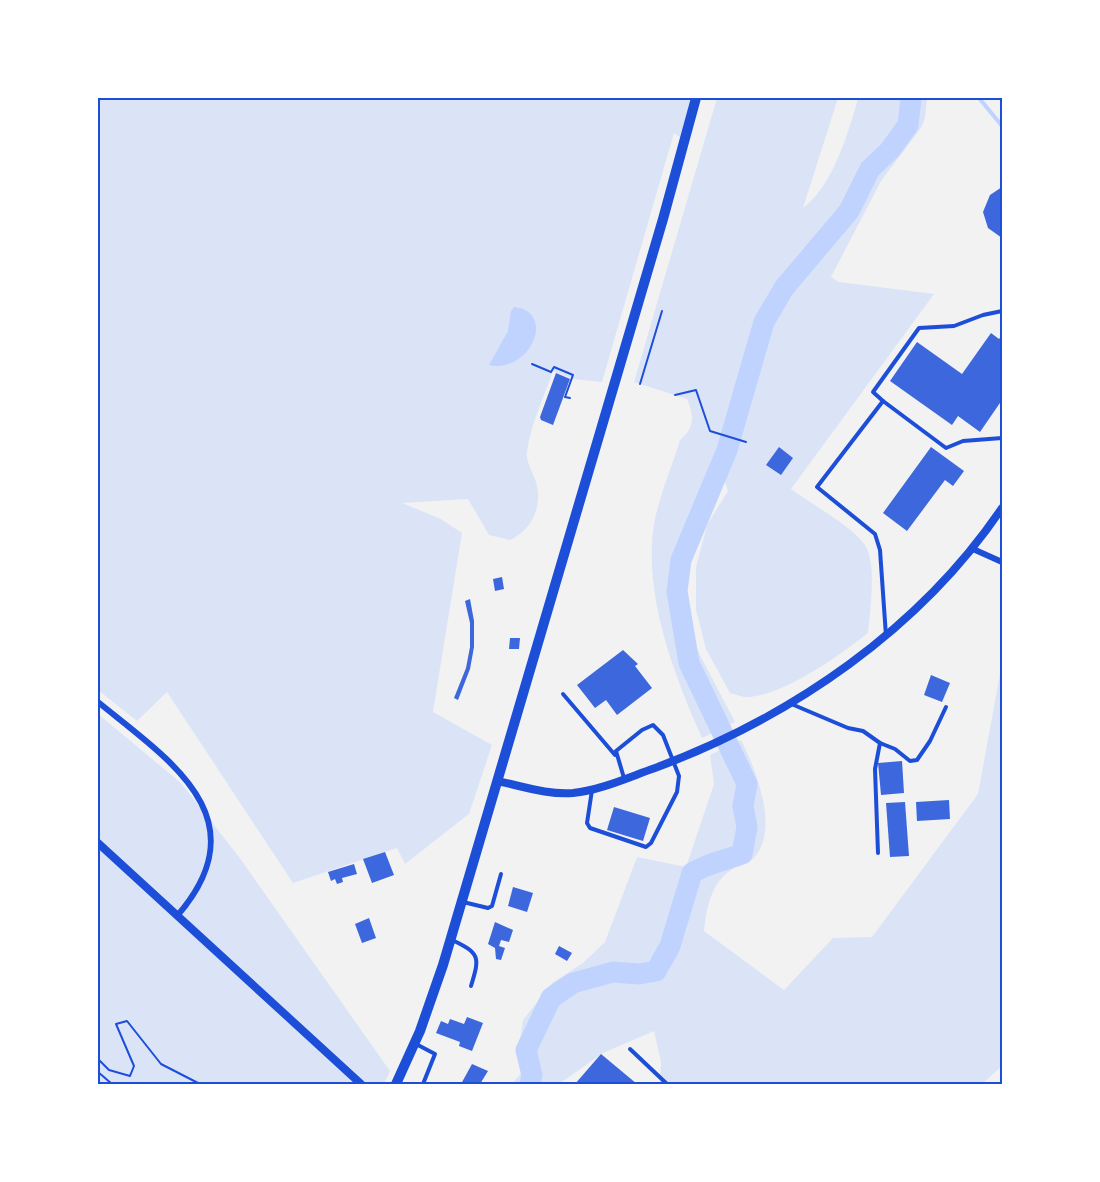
<svg xmlns="http://www.w3.org/2000/svg" width="1100" height="1182" viewBox="0 0 1100 1182" font-family="'Space Grotesk',sans-serif">
<style>
.green{fill:#dbe4f7}
.water{fill:#bfd3fe}
.lines{fill:none;stroke-linecap:round;stroke-linejoin:round}
.stream{stroke:#bfd3fe;stroke-width:4}
.river{stroke:#bfd3fe;stroke-width:21}
.building{fill:#3d67dc}
.path{stroke:#1d4ed8;stroke-width:2}
.service{stroke:#1d4ed8;stroke-width:4}
.minor{stroke:#1d4ed8;stroke-width:6}
.tertiary{stroke:#1d4ed8;stroke-width:8}
.primary{stroke:#1d4ed8;stroke-width:10}
.neatline{fill:none;stroke:#1d4ed8;stroke-width:2}
</style>
<rect width="100%" height="100%" fill="#f2f2f2"/>
<g class="green">
<path d="M98 98H696L685 141 674 133 602 382 573 379 553 371C544 397 531 424 527 451 525 460 533 473 536 482 543 506 532 530 510 540L489 535 468 499 402 503 441 519 462 533 433 712 492 745 469 814 405 864 397 848 293 883 167 692 137 721 98 690Z"/>
<path d="M717 98H838L803 208C832 187 849 132 858 98H927L925 118 921 128 881 181 831 277 839 282 934 294 791 489C811 504 851 525 865 545 877 563 870 611 868 633 840 655 785 695 748 697 743 698 736 694 730 693L706 649 696 610V567L707 525 728 491 724 480 689 537 679 587 688 632 735 722 702 738C674 675 643 595 654 524 659 496 672 467 680 440 695 427 694 416 687 399L634 382Z"/>
<path d="M1002 663V1066L982 1084H660L661 1062 654 1031 603 1053 559 1084H512L521 1073 519 1047 523 1020 552 983 583 963 605 942 637 857 686 867 714 784 710 755 741 740C756 770 780 829 754 858 750 863 740 864 734 868 711 882 707 906 704 931L784 990 833 938 872 937 978 794Z"/>
<polygon points="98,714 181,783 239,857 390,1071 384,1084 98,1084"/>
</g>
<path class="water" d="M514 307C557 311 531 374 489 365L508 331 511 311Z"/>
<g class="lines">
<polyline class="stream" points="979,98 1002,126"/>
<path class="river" d="M530 1084 532 1075 526 1050 551 998 573 983 613 972 639 974 656 971 670 946 692 873C710 862 723 861 742 854L747 827 743 806 747 784 689 663 677 591 681 560 727 450 764 322 784 288 849 211 870 169 890 150 908 125 911 98"/>
</g>
<g class="building">
<polygon points="1002,187 1002,238 988,228 983,212 990,195"/>
<polygon points="991,333 999,339 1002,335 1002,400 980,432 958,416 952,425 890,381 917,342 962,374"/>
<polygon points="556,373 570,379 553,425 541,420 540,417"/>
<polygon points="779,447 793,458 781,475 766,465"/>
<polygon points="931,447 964,471 953,486 945,480 907,531 883,513"/>
<polygon points="502,577 504,589 495,591 493,579"/>
<polygon points="470,599 474,621 474,647 470,669 458,700 454,698 466,668 470,647 470,623 465,601"/>
<polygon points="510,638 520,638 519,649 509,649"/>
<polygon points="623,650 638,664 635,666 652,688 617,715 606,700 595,708 577,685"/>
<polygon points="931,675 950,683 942,702 924,695"/>
<polygon points="902,761 904,793 881,795 878,763"/>
<polygon points="949,800 950,819 917,821 916,802"/>
<polygon points="905,802 909,856 890,857 886,803"/>
<polygon points="614,807 650,818 643,841 607,830"/>
<polygon points="385,852 394,875 372,883 363,859"/>
<polygon points="354,864 357,874 342,878 343,882 337,884 335,879 331,881 328,872"/>
<polygon points="513,887 533,893 527,912 508,906"/>
<polygon points="369,918 376,938 362,943 355,924"/>
<polygon points="495,922 513,930 509,942 501,940 499,946 505,948 501,960 496,959 495,948 488,944"/>
<polygon points="559,946 572,953 567,961 555,954"/>
<polygon points="467,1017 483,1023 472,1051 459,1046 460,1042 436,1033 441,1021 448,1024 450,1019 464,1024"/>
<polygon points="601,1054 637,1084 575,1084"/>
<polygon points="472,1064 488,1071 480,1084 461,1084"/>
</g>
<g class="lines">
<g class="path">
<polyline points="532,364 551,372 554,367 573,375 565,397 570,398"/>
<polyline points="640,384 662,311"/>
<polyline points="675,395 696,390 710,431 746,442"/>
<polyline points="98,1059 109,1070 130,1076 134,1066 116,1024 127,1021 161,1064 200,1084"/>
<polyline points="98,1072 112,1084"/>
</g>
<g class="service">
<polyline points="883,401 873,392 919,328 954,326 983,315 1002,311"/>
<polyline points="886,636 880,550 875,534 817,487 883,401 946,448 963,441 1002,438"/>
<polyline points="563,694 615,755"/>
<polyline points="789,703 848,728 863,731 880,743 875,769 878,853"/>
<polyline points="880,743 895,749 910,761 917,760 930,741 946,707"/>
<polyline points="592,790 587,823 590,828 646,847 651,843 677,792 679,776 663,735 653,725 642,730 616,751 624,778"/>
<polyline points="463,902 488,908 492,906 501,874"/>
<path d="M452 940C480 953 480 957 471 986"/>
<polyline points="416,1044 435,1054 423,1084"/>
<polyline points="630,1049 667,1084"/>
</g>
<g class="minor">
<polyline points="973,549 1002,562"/>
<path d="M98 702C169 760 262 818 177 916"/>
</g>
<g class="tertiary">
<path d="M497 781C522 786 547 795 573 793 601 790 629 777 655 768 792 717 920 629 1002 508"/>
<polyline points="98,843 361,1084"/>
</g>
<polyline class="primary" points="396,1084 420,1031 443,965 663,219 696,98"/>
</g>
<rect width="1100" height="1182" fill="none" stroke="#ffffff" stroke-width="198"/>
<rect x="99" y="99" width="902" height="984" class="neatline"/>
</svg>
